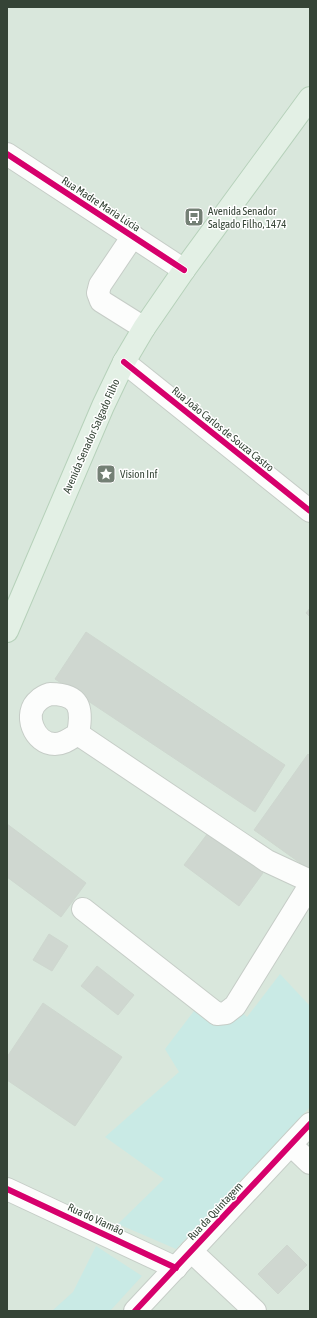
<svg xmlns="http://www.w3.org/2000/svg" width="317" height="1318" viewBox="0 0 317 1318" font-family="'Asap Condensed',sans-serif">
<style>
.residential{fill:#d9e7dc}
.green{fill:#c9eae5}
.building{fill:#cfd7d0;stroke:#ced7cf}
.lines{fill:none;stroke-linecap:round;stroke-linejoin:round}
.minor-casing{stroke:#c6cdc7;stroke-width:24}
.major-casing{stroke:#b6d1ba;stroke-width:24}
.minor{stroke:#fcfdfc;stroke-width:22}
.major{stroke:#e3f0e5;stroke-width:22}
.cycleway-casing{stroke:#fff;stroke-width:8}
.cycleway{stroke:#d6006c;stroke-width:6}
.labels{text-anchor:middle;dominant-baseline:central;stroke-width:3;stroke-linejoin:round;paint-order:stroke}
.street-label{font-size:11px;fill:#354436;stroke:#fff}
.poi-label{font-size:11px;fill:#354436;stroke:#fff;text-anchor:start}
</style>
<rect width="100%" height="100%" fill="#e8efe9"/>
<rect class="residential" x="7" y="7" width="303" height="1304"/>
<g class="green">
<polygon points="280,974 310,1006 310,1107 176,1249 118,1224 164,1179 105,1137 179,1072 165,1049 197,1007 238,1009 247,1017"/>
<polygon points="96,1246 142,1276 110,1311 52,1311 73,1292"/>
</g>
<g class="building">
<polygon points="310,608 310,617 306,613"/>
<polygon points="86,632 285,765 255,812 55,679"/>
<polygon points="308,754 310,756 310,870 254,830"/>
<polygon points="7,824 86,883 61,917 7,877"/>
<polygon points="208,833 263,873 239,906 184,865"/>
<polygon points="49,934 68,946 52,971 33,960"/>
<polygon points="97,966 134,995 118,1015 81,986"/>
<polygon points="43,1003 122,1057 75,1126 7,1080 7,1057"/>
<polygon points="287,1245 307,1265 278,1294 258,1274"/>
</g>
<g class="lines">
<defs>
<g id="minor">
<polyline points="7,154 184,270"/>
<polyline points="133,236 100,285 98,293 101,301 144,328"/>
<polyline points="124,362 310,511"/>
<path d="M50 694C80 694 83 708 78 734 71 738 64 744 55 744 34 744 22 713 39 700 42 697 47 695 50 694Z"/>
<polyline points="78,734 267,861 310,881"/>
<polyline points="83,909 217,1014 226,1013 235,1006 310,885"/>
<polyline points="291,1145 310,1163"/>
<polyline points="7,1189 176,1268"/>
<polyline points="191,1251 255,1311"/>
<polyline points="135,1311 310,1124"/>
</g>
<polyline id="major" points="7,631 103,406 124,362 144,328 184,270 310,98"/>
</defs>
<use href="#minor" class="minor-casing"/>
<use href="#major" class="major-casing"/>
<use href="#minor" class="minor"/>
<use href="#major" class="major"/>
<defs>
<g id="cycleway">
<polyline points="7,154 184,270"/>
<polyline points="124,362 310,511"/>
<polyline points="7,1189 176,1268"/>
<polyline points="135,1311 310,1124"/>
</g>
</defs>
<use href="#cycleway" class="cycleway-casing"/>
<use href="#cycleway" class="cycleway"/>
</g>
<defs>
<symbol id="bus-square" viewBox="-11 -11 22 22"><rect x="-9" y="-9" width="18" height="18" rx="4" fill="#748075" stroke="#fff"/><path d="M-5-6H5V4H4V6H2V4H-2V6H-4V4H-5ZM-3.5-4V0h7V-4ZM-3.5 1.2v1.5H-2V1.2ZM2 1.2v1.5H3.5V1.2Z" fill="#fff"/></symbol>
<symbol id="sight-square" viewBox="-11 -11 22 22"><rect x="-9" y="-9" width="18" height="18" rx="4" fill="#748075" stroke="#fff"/><path d="M0-6L1.8-2.2L6-1.7L2.9 1.2L3.7 5.4L0 3.3L-3.7 5.4L-2.9 1.2L-6-1.7L-1.8-2.2Z" fill="#fff"/></symbol>
</defs>
<g fill-rule="evenodd">
<use href="#bus-square" x="183" y="206" width="22" height="22"/>
<use href="#sight-square" x="95" y="463" width="22" height="22"/>
</g>
<g class="labels">
<g class="street-label">
<text transform="translate(101 204) rotate(33)">Rua Madre Maria Lúcia</text>
<text transform="translate(223 429) rotate(39)">Rua João Carlos de Souza Castro</text>
<text transform="translate(91 436) rotate(-66)">Avenida Senador Salgado Filho</text>
<text transform="translate(215 1211) rotate(-47)">Rua da Quintagem</text>
<text transform="translate(96 1219) rotate(25)">Rua do Viamão</text>
</g>
<g class="poi-label">
<text x="208" y="211">Avenida Senador<tspan x="208" dy="13">Salgado Filho, 1474</tspan></text>
<text x="120" y="474">Vision Inf</text>
</g>
</g>
<rect width="317" height="1318" fill="none" stroke="#354436" stroke-width="16"/>
</svg>
